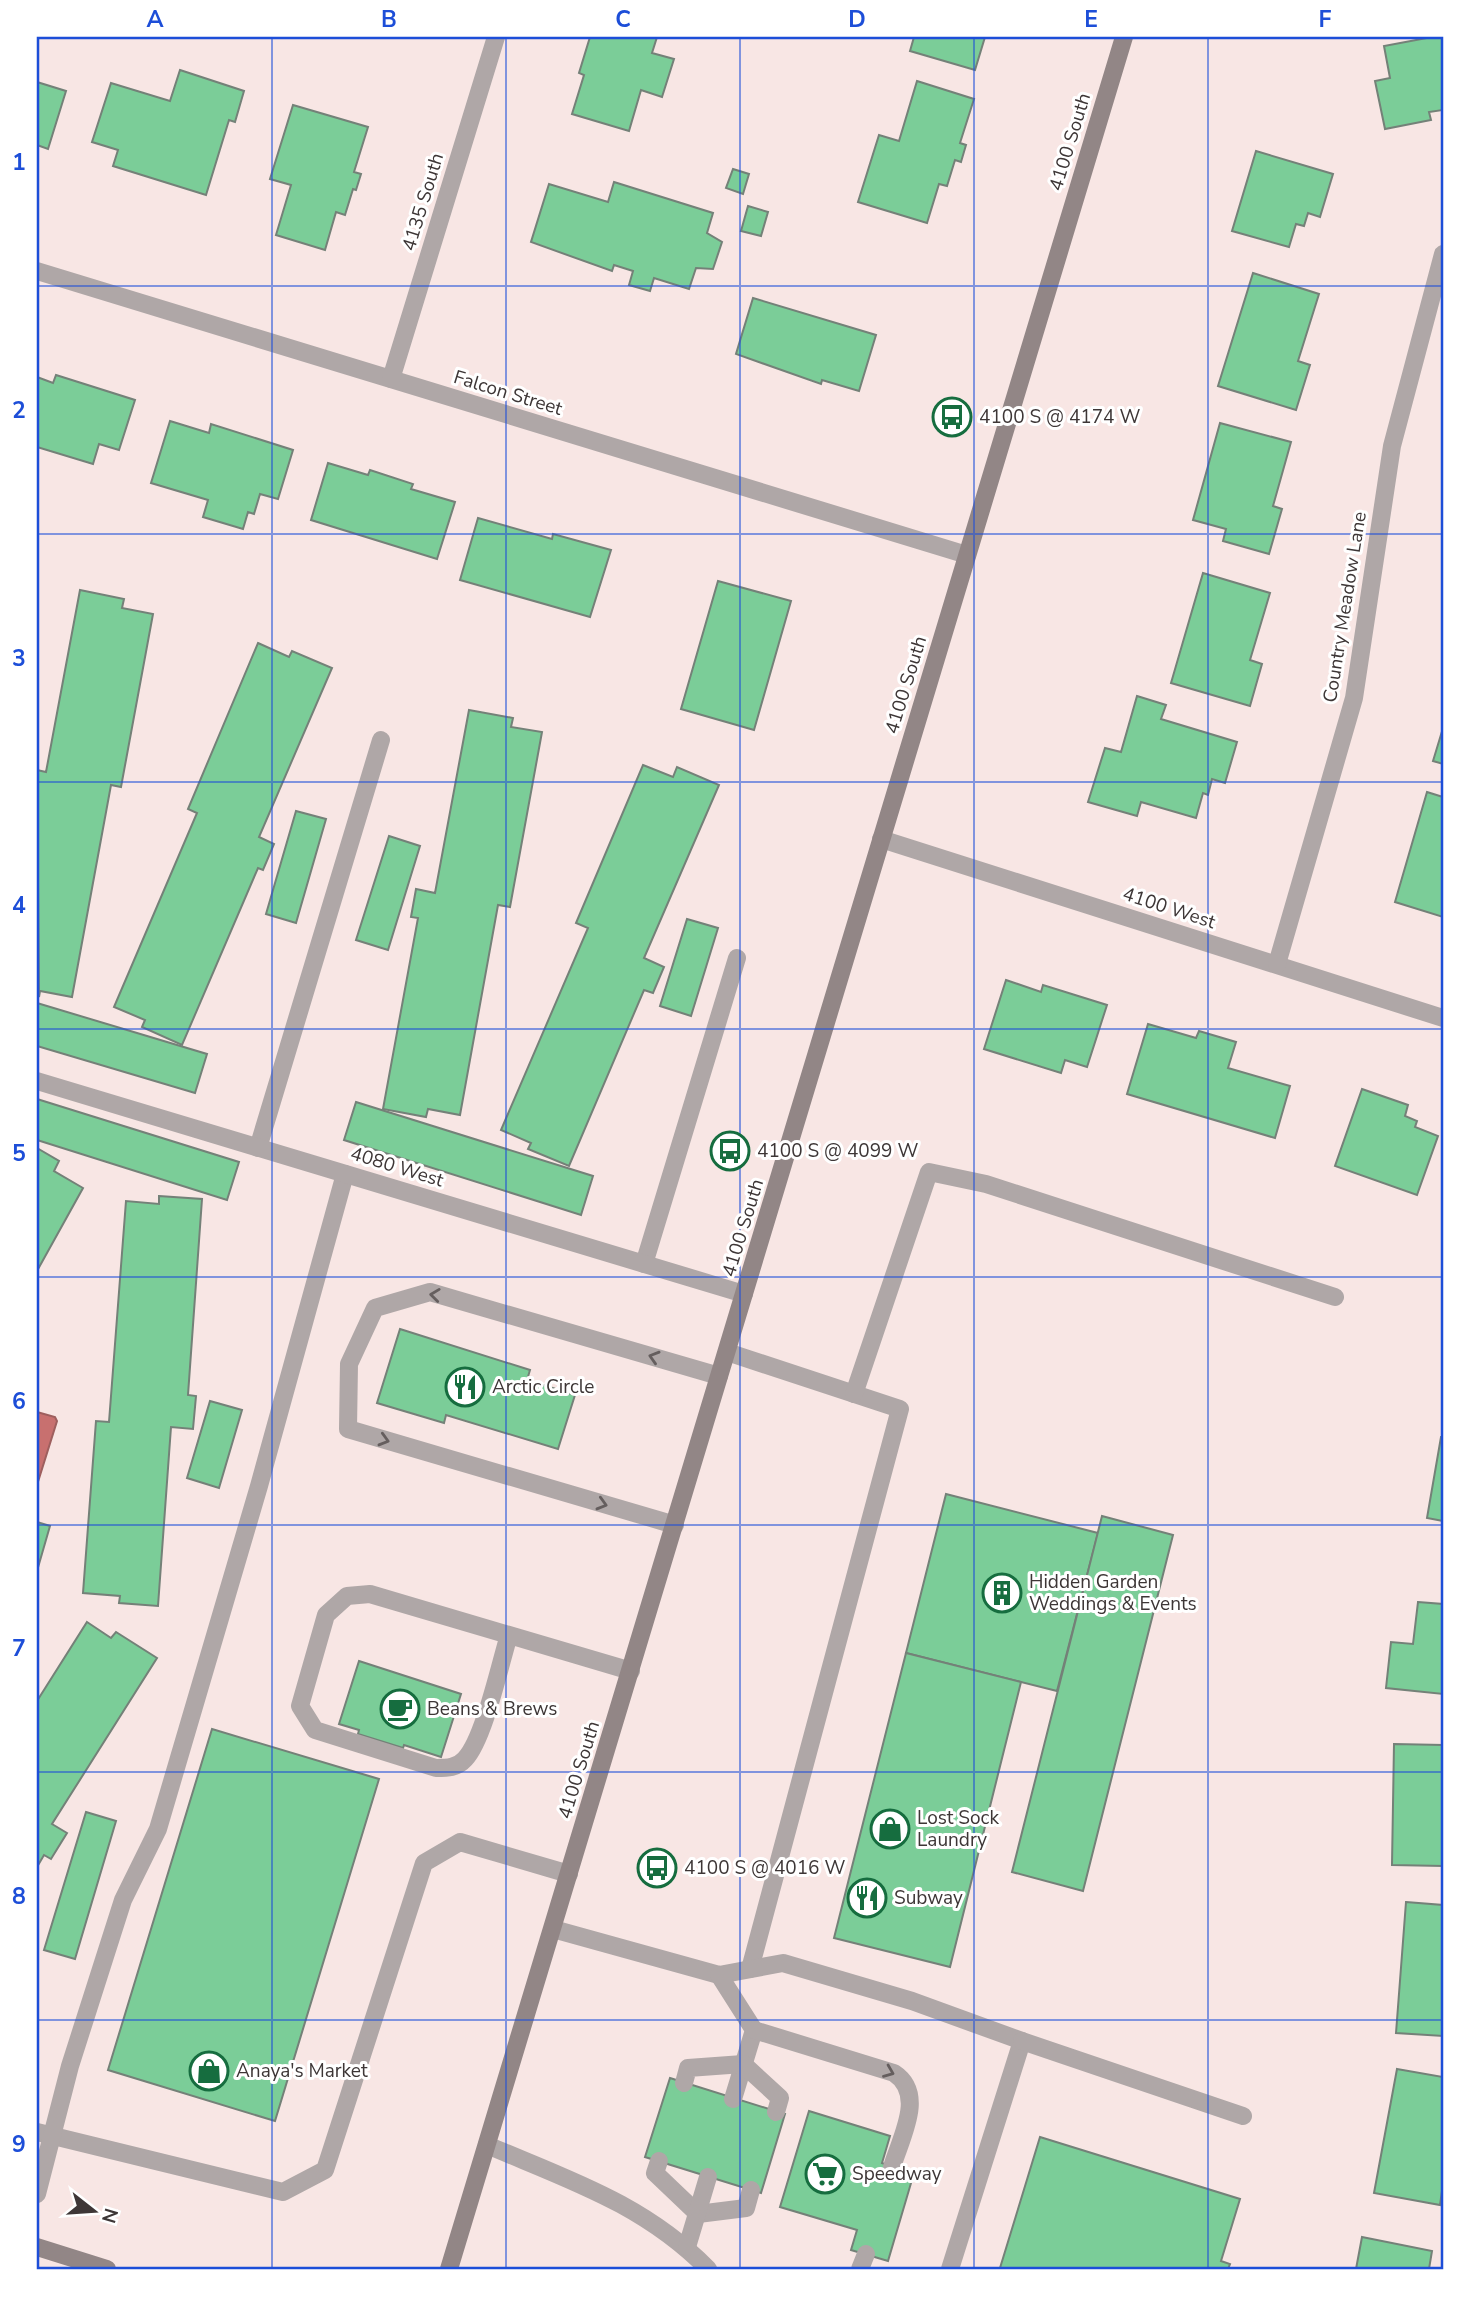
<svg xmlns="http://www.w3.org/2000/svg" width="1480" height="2306" viewBox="0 0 1480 2306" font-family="'Nunito Sans',sans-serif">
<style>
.water{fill:#c8706f;stroke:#9e5f5e;stroke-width:2}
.building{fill:#7bcd98;stroke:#748178;stroke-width:2}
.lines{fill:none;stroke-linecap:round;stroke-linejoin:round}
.lane{stroke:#afa7a7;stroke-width:18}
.street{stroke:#afa7a7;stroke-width:18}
.secondary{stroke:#928686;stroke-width:18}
.oneway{stroke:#655e5e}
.grid{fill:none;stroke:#1d4ed8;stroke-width:2;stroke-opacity:0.55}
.labels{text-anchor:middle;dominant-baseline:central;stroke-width:6;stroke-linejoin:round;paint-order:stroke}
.street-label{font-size:19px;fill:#3d3636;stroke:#fff}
.poi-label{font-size:19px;fill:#3d3636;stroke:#fff;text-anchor:start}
.neatline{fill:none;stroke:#1d4ed8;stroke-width:2.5}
.grid-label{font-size:23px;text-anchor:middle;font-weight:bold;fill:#1d4ed8}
</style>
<rect width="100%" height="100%" fill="#f8e6e4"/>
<polygon class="water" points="37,1412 55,1417 57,1421 37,1485"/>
<g class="building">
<polygon points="590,37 657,37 652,53 674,59 662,97 641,90 629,131 572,114 584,75 579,73"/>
<polygon points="914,37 985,37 975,70 910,51"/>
<polygon points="1432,37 1443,37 1443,110 1429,112 1431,120 1385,129 1375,81 1390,78 1384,46"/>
<polygon points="180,70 244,91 235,122 229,120 206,195 113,166 118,150 92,142 111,83 170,101"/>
<polygon points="917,81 974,99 960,143 966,145 961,162 955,160 947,186 939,184 927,223 858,202 879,135 899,141"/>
<polygon points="37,82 66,91 48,149 37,145"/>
<polygon points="293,105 368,127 354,172 361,174 356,190 353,189 345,215 336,212 325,250 276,235 291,185 270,179"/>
<polygon points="1256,151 1333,174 1320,217 1308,213 1304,226 1296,224 1289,247 1232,231"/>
<polygon points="733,169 749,174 743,194 726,188"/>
<polygon points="614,182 713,213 707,233 722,242 713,269 696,268 689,289 654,278 650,291 629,285 633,271 614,265 612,271 531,242 549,184 608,202"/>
<polygon points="748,206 768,212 761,236 741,231"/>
<polygon points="1253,273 1319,294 1298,361 1310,365 1296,410 1218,386"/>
<polygon points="753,298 876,335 859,391 822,380 821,384 736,354"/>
<polygon points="56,375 135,400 119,450 99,444 93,464 37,447 37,377 53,383"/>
<polygon points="170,421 209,433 211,424 293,450 278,499 260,494 254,514 248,512 243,529 203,517 208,500 151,483"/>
<polygon points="1220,423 1291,442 1273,506 1282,509 1269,554 1223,541 1226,529 1193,520"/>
<polygon points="328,463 368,475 370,470 413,484 411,489 455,502 437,559 311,520"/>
<polygon points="478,518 552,539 553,534 611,550 590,617 460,580"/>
<polygon points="1203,573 1270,593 1250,660 1262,664 1250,706 1171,683"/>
<polygon points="718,581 791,601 754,730 681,709"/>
<polygon points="80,590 124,599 122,608 153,614 121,787 111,785 72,997 40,991 39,997 37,770 46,772"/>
<polygon points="258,643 289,657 292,651 332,668 259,837 274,844 263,870 258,868 182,1045 142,1027 145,1020 114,1007 197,813 188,809"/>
<polygon points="1137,696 1166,705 1161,719 1237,742 1225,783 1212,779 1208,795 1203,793 1196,818 1141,802 1137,816 1088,802 1105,748 1121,752"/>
<polygon points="469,710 513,718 511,727 542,732 510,907 498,905 460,1115 428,1109 426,1117 383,1109 418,918 411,917 416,889 435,893"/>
<polygon points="1443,728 1443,764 1433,761"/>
<polygon points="643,765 673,777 677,767 719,785 644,958 664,967 653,993 644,990 569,1166 528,1149 531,1143 501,1130 588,928 576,923"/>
<polygon points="1427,792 1443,797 1443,917 1395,902"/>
<polygon points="296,811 326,819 296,923 266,914"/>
<polygon points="389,836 420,846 388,950 356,940"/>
<polygon points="687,919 718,928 691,1016 660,1006"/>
<polygon points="1006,980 1041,992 1043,985 1107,1005 1087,1067 1065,1060 1061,1073 984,1049"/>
<polygon points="37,1003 207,1054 195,1093 37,1046"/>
<polygon points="1148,1024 1196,1038 1199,1031 1236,1042 1228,1068 1290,1086 1275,1138 1127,1094"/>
<polygon points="1362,1089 1408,1105 1405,1116 1417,1121 1415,1127 1438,1136 1417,1195 1335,1166"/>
<polygon points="37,1099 239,1162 227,1200 37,1140"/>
<polygon points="356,1102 593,1176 581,1215 344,1140"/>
<polygon points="37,1148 59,1161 54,1171 83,1188 37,1271"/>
<polygon points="159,1196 202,1199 188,1395 196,1396 193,1429 171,1427 158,1606 119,1603 120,1596 83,1593 96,1421 109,1422 126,1201 159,1204"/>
<polygon points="400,1329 530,1370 527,1380 575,1395 558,1449 446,1415 444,1423 377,1403"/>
<polygon points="210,1401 242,1410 219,1488 187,1478"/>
<polygon points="1441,1437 1443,1437 1443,1521 1427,1518"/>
<polygon points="946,1494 1098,1533 1057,1691 906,1653"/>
<polygon points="1102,1516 1173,1535 1083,1891 1012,1872"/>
<polygon points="37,1522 50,1526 37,1571"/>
<polygon points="1418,1602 1443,1604 1443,1694 1386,1688 1391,1642 1413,1644"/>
<polygon points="87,1622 111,1638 116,1632 157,1658 52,1824 67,1833 51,1859 44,1855 37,1867 37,1701"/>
<polygon points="906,1653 1021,1682 950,1967 834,1938"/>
<polygon points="359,1661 461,1694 441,1757 404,1745 403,1748 358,1734 359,1730 339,1724"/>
<polygon points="212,1729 379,1779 275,2121 108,2070"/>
<polygon points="1394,1744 1443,1745 1443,1866 1392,1865"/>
<polygon points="86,1812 116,1821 75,1959 44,1950"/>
<polygon points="1406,1902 1443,1905 1443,2036 1396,2033"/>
<polygon points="1397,2069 1443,2077 1443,2184 1440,2205 1374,2193"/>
<polygon points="670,2078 785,2114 761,2193 645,2157"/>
<polygon points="809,2111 890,2136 882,2163 914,2173 888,2261 851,2250 857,2230 780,2207"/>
<polygon points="1040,2137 1240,2199 1221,2261 1230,2264 1228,2269 1000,2268"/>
<polygon points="1362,2237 1432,2251 1429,2269 1356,2269"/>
</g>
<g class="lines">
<g class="lane">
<polyline points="258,1148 381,740"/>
<polyline points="644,1264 737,958"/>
<polyline points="727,1352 900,1409 750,1969"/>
<polyline points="854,1394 929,1172 986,1184 1335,1297"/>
<polyline points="675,1525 348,1429 349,1364 375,1308 430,1292 719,1376"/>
<path d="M509 1635C500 1664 484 1739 465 1759 457 1768 447 1768 436 1768L315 1730 300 1706 326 1615 347 1596 370 1594 631 1671"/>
<polyline points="553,1929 719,1975 783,1963 912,2001 1022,2041 950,2269"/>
<polyline points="719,1975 754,2030 733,2099"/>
<path d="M754 2030 894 2073C926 2094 901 2137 892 2167"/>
<polyline points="1022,2041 1243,2116"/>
<polyline points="684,2083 688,2068 743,2064 780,2098 776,2112"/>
<polyline points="37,2132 283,2192 325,2170 424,1863 460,1842 569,1874"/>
<path d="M487 2145C569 2180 644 2204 708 2269"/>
<polyline points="659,2161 655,2173 698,2214 746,2208 751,2190"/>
<polyline points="37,2194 70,2066 123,1900 158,1829 259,1486 345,1174"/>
<polyline points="687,2247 708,2177"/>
<polyline points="860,2269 866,2254"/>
</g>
<g class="street">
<polyline points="37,271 967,555"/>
<polyline points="391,379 496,37"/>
<polyline points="881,839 1443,1018"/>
<polyline points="1277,964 1354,698 1392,446 1443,254"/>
<polyline points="37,1081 744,1294"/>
</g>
<g class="secondary">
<polyline points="37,2247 107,2269"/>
<polyline points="449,2269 1124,37"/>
</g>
</g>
<defs><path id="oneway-chevron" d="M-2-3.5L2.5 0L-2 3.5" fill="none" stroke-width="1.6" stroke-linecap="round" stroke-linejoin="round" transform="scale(1.75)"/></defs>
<g class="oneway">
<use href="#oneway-chevron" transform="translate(435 1295) rotate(-173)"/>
<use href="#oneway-chevron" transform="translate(654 1357) rotate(-163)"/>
<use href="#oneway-chevron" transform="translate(384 1440) rotate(16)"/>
<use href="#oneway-chevron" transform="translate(602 1504) rotate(16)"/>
<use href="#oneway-chevron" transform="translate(889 2072) rotate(22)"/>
</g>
<path class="grid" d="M272 37V2269M506 37V2269M740 37V2269M974 37V2269M1208 37V2269M37 286H1443M37 534H1443M37 782H1443M37 1029H1443M37 1277H1443M37 1525H1443M37 1772H1443M37 2020H1443"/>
<defs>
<symbol id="bus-ring" viewBox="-11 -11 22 22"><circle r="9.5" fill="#fff" stroke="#166d3f" stroke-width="1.5"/><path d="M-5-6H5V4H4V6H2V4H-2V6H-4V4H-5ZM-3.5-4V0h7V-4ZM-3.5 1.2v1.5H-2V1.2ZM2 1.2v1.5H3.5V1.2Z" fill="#166d3f"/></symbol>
<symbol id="restaurant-ring" viewBox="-11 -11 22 22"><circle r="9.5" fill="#fff" stroke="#166d3f" stroke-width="1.5"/><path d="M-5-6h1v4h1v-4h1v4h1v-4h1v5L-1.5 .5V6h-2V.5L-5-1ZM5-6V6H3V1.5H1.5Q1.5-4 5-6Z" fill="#166d3f"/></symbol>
<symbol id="building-ring" viewBox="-11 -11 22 22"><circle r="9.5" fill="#fff" stroke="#166d3f" stroke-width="1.5"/><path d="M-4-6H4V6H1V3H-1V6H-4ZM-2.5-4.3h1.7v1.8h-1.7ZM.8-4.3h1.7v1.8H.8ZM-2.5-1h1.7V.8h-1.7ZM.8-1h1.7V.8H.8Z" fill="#166d3f"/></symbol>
<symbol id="cafe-ring" viewBox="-11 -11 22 22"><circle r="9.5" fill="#fff" stroke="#166d3f" stroke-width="1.5"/><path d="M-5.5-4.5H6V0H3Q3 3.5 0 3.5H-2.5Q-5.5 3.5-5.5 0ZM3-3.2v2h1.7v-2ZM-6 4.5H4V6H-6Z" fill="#166d3f"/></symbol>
<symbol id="shop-ring" viewBox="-11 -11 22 22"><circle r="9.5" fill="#fff" stroke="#166d3f" stroke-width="1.5"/><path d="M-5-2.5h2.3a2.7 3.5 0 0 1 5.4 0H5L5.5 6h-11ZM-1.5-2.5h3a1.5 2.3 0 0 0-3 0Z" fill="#166d3f"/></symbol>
<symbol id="supermarket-ring" viewBox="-11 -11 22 22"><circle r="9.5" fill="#fff" stroke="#166d3f" stroke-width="1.5"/><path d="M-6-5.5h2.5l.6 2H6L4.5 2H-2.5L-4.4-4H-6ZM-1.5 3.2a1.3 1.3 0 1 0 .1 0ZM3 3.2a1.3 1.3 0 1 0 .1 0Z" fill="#166d3f"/></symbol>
</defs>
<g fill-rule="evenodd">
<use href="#bus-ring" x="930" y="395" width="44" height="44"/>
<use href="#bus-ring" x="708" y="1129" width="44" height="44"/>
<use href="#restaurant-ring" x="443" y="1365" width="44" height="44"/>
<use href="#building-ring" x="980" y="1571" width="44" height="44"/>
<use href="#cafe-ring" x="378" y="1687" width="44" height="44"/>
<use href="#shop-ring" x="868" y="1807" width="44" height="44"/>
<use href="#bus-ring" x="635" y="1846" width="44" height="44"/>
<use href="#restaurant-ring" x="845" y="1876" width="44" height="44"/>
<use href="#shop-ring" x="187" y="2049" width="44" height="44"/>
<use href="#supermarket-ring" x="803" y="2152" width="44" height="44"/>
</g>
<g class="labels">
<g class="street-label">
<text transform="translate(1070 142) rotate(-73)">4100 South</text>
<text transform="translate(423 202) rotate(-73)">4135 South</text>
<text transform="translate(508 393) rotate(17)">Falcon Street</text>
<text transform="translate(1345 607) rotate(-81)">Country Meadow Lane</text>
<text transform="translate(906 685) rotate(-73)">4100 South</text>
<text transform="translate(1169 908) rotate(18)">4100 West</text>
<text transform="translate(397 1167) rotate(17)">4080 West</text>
<text transform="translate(743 1228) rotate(-73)">4100 South</text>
<text transform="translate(579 1770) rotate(-73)">4100 South</text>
</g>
<g class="poi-label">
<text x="979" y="417">4100 S @ 4174 W</text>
<text x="757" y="1151">4100 S @ 4099 W</text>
<text x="492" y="1387">Arctic Circle</text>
<text x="1029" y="1582">Hidden Garden<tspan x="1029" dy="22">Weddings &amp; Events</tspan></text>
<text x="427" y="1709">Beans &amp; Brews</text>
<text x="917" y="1818">Lost Sock<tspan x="917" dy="22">Laundry</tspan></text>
<text x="684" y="1868">4100 S @ 4016 W</text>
<text x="894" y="1898">Subway</text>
<text x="236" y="2071">Anaya's Market</text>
<text x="852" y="2174">Speedway</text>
</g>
</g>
<rect width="1480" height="2306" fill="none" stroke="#ffffff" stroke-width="77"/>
<g transform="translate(94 2211) rotate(107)" stroke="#ffffff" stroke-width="5" paint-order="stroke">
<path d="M0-5L12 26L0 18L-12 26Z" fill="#3d3636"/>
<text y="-10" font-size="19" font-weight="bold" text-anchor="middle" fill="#3d3636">N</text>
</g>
<rect x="38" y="38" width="1404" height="2230" class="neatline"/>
<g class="grid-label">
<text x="155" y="27">A</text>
<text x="389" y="27">B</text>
<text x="623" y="27">C</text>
<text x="857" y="27">D</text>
<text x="1091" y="27">E</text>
<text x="1325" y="27">F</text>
<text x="19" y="170">1</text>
<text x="19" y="418">2</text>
<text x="19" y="666">3</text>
<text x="19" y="913">4</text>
<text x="19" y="1161">5</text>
<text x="19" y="1409">6</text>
<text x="19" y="1656">7</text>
<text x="19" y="1904">8</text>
<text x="19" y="2152">9</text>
</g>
</svg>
